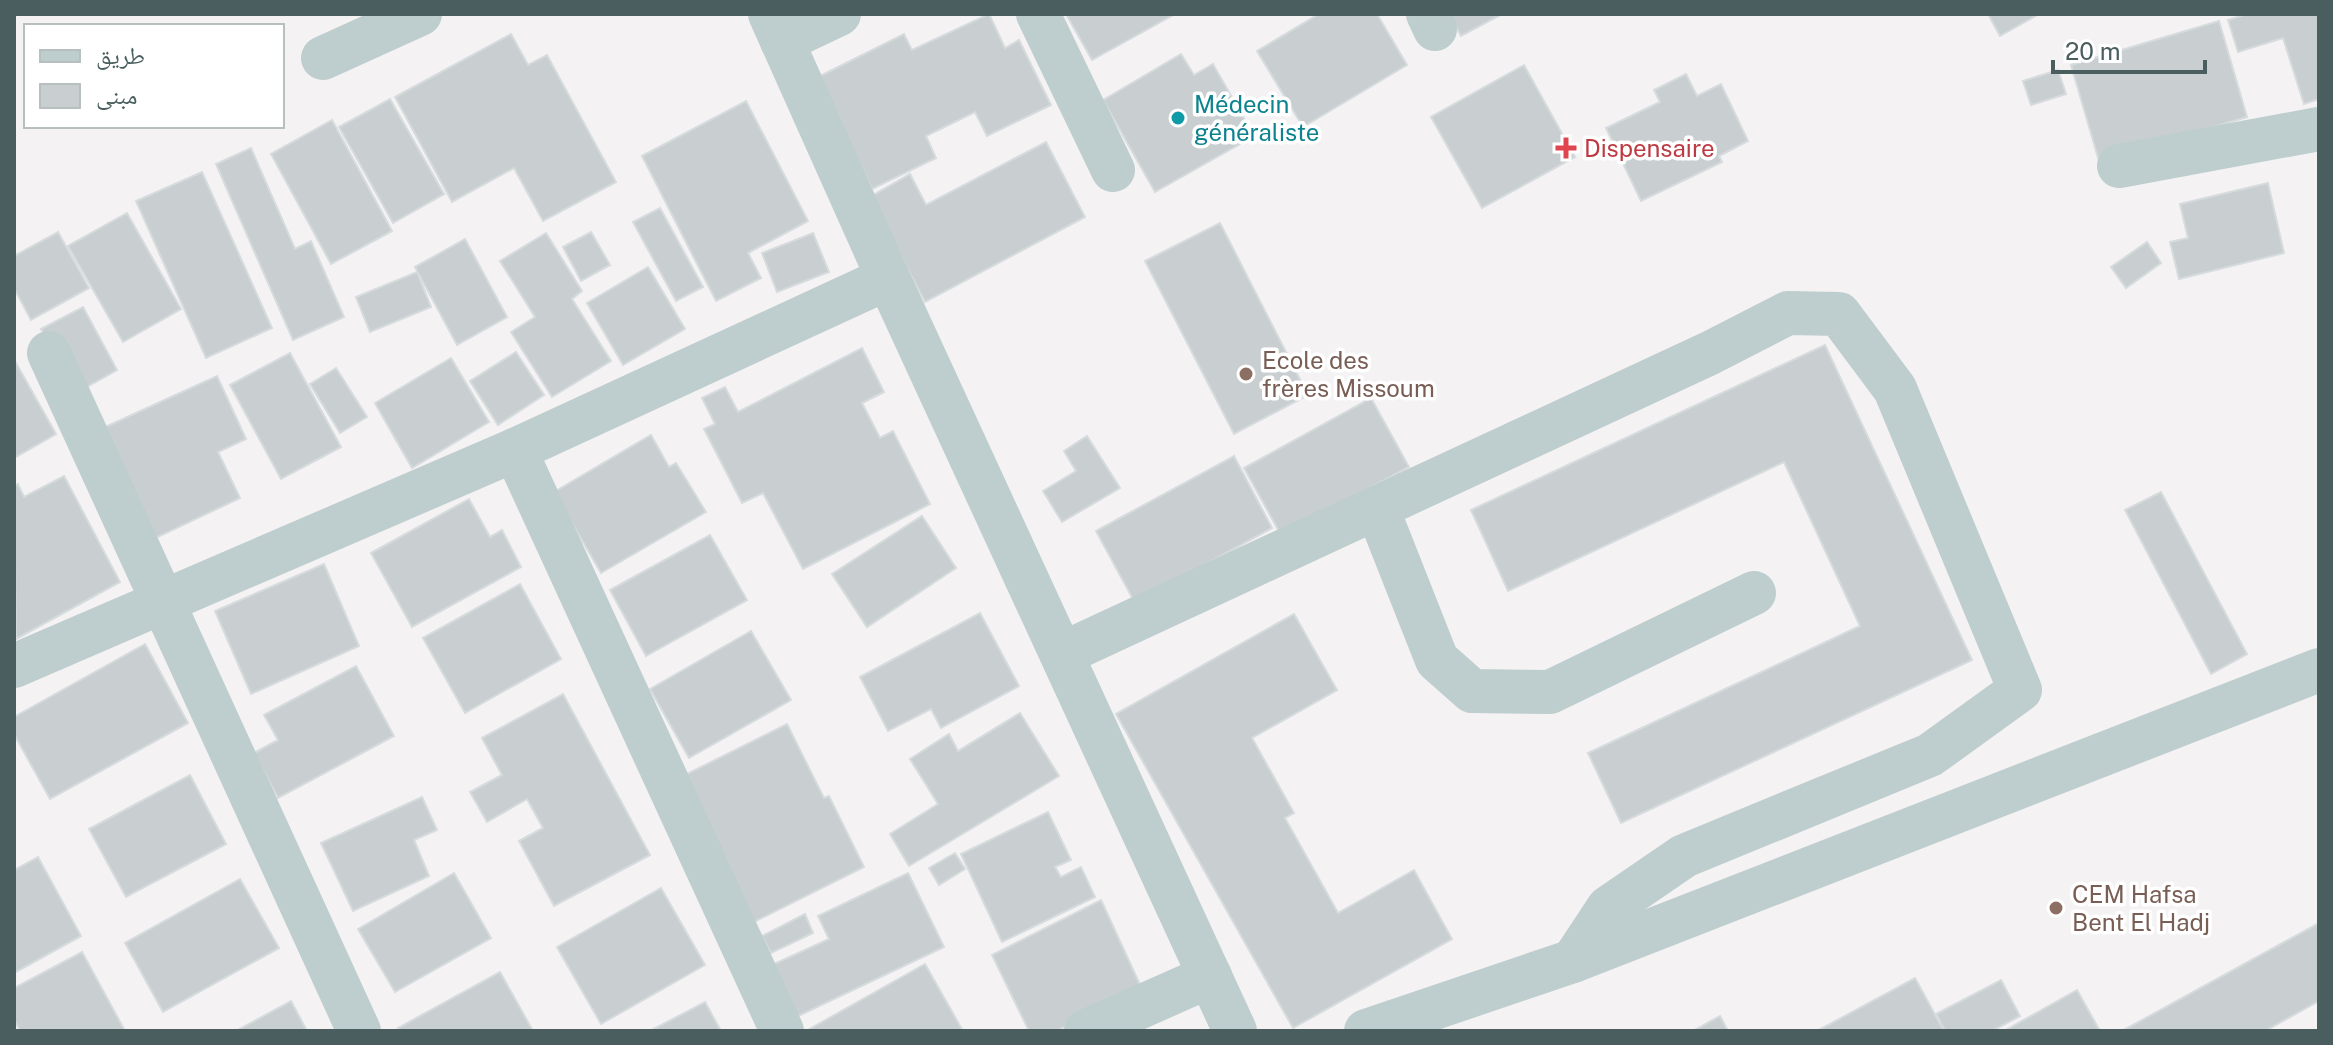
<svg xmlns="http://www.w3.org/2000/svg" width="2333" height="1045" viewBox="0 0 2333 1045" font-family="'Public Sans','Noto Naskh Arabic',sans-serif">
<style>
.building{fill:#c9cfd1;stroke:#d6dbdd;stroke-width:2}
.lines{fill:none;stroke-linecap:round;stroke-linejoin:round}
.minor{stroke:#becdcd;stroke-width:44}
.culture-dot{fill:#0f9aa8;stroke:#fff;stroke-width:3}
.health-dot{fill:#e0444e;stroke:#fff;stroke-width:3}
.education-dot{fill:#8d6e63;stroke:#fff;stroke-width:3}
.labels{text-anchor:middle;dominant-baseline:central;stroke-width:7;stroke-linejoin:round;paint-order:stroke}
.culture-label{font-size:24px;fill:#0d838f;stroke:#fff;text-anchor:start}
.health-label{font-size:24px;fill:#be3a42;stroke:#fff;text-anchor:start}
.education-label{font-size:24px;fill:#785e54;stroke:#fff;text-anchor:start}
</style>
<rect width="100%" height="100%" fill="#f4f2f3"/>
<g class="building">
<polygon points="989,14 1005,48 1019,40 1051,105 987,136 975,112 926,136 936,158 872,189 818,77 904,34 912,50"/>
<polygon points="1066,14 1175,14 1092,60"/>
<polygon points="1319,14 1377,14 1407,65 1303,127 1257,51"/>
<polygon points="1449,14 1502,14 1461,36"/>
<polygon points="1988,14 2039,14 2000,36"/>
<polygon points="2248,14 2319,14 2319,99 2304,104 2283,38 2238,52 2228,20"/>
<polygon points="2219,21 2247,117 2099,161 2071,65"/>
<polygon points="511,34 528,65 547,55 616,182 543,221 514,168 452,202 395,97"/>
<polygon points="1181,54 1194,75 1213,64 1254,136 1155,192 1103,100"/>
<polygon points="1524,65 1575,157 1482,208 1431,117"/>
<polygon points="2058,70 2066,94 2031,105 2023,81"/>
<polygon points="1686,74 1697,96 1721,84 1748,141 1719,156 1722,162 1641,201 1606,128 1660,102 1654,90"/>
<polygon points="390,99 444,194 393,223 339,127"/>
<polygon points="746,101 808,221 748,253 761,278 716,301 642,156"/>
<polygon points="332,120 392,231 331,264 271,154"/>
<polygon points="1046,142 1085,217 925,302 870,197 910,174 926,205"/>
<polygon points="251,148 295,249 311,241 344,317 293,340 216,164"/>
<polygon points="202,172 272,328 206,358 136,201"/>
<polygon points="2268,183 2284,253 2179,279 2170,242 2188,238 2180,204"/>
<polygon points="660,208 703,287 676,301 633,222"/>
<polygon points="127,213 181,309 123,342 68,246"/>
<polygon points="1220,223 1308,395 1234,434 1145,261"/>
<polygon points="58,232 89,288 31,320 14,288 14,256"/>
<polygon points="591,232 610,265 581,281 563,247"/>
<polygon points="546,233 582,291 572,299 611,361 552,397 511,332 535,317 500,261"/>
<polygon points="813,233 829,272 777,292 762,253"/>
<polygon points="465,239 507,317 457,345 415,267"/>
<polygon points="2147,242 2161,263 2126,288 2111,267"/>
<polygon points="648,267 685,329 623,365 587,303"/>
<polygon points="417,272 431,307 370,332 356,297"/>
<polygon points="83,307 117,370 76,393 41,329"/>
<polygon points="1825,345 1972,660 1621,823 1588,753 1860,626 1784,462 1508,591 1471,510"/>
<polygon points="862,348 884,392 862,403 880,438 893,431 930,504 803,569 763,493 742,503 704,429 715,424 702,398 725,387 738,412"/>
<polygon points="516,352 544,395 498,425 470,381"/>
<polygon points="290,353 341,447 281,479 230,385"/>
<polygon points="451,358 489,422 412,468 375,403"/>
<polygon points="16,363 56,434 14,458 14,364"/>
<polygon points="336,368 367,417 340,433 310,384"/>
<polygon points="217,376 246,439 218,452 240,498 143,544 92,433"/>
<polygon points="1371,398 1409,467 1281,535 1244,468"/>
<polygon points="651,435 669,467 676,463 706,512 601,573 554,492"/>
<polygon points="1087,436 1120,488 1062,522 1043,491 1076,471 1064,451"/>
<polygon points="1234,456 1272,528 1135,603 1096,531"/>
<polygon points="64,476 120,582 16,639 14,486 18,484 24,497"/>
<polygon points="2161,492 2247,654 2211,674 2125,510"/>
<polygon points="469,499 490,537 502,530 521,567 412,627 371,553"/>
<polygon points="922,516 956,568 867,627 832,574"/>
<polygon points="710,535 747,600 646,656 610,590"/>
<polygon points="324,564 359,646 251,694 215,611"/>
<polygon points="520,584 561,659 465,713 423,638"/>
<polygon points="980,613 1019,686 941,728 931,709 888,731 860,677"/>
<polygon points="1294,614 1337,690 1252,738 1294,813 1285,818 1338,913 1414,870 1452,939 1293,1028 1116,714"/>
<polygon points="751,631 791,700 689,758 650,689"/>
<polygon points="145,644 188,723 50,799 14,734 14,717"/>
<polygon points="356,666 394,736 278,798 254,753 278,740 264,715"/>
<polygon points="563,694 650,855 554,906 519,841 543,828 527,799 487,822 470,792 502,775 482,738"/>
<polygon points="1020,713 1059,776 909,866 890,834 938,804 910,759 949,734 958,751"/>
<polygon points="787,724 824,798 829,796 864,867 752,923 679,778"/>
<polygon points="190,775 226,844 126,897 89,829"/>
<polygon points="422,797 437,830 414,840 429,876 353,911 321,843"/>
<polygon points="1048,812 1071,860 1055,867 1061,877 1081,867 1095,897 1002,942 961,854"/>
<polygon points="955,853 965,869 939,885 929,868"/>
<polygon points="38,857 81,936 14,973 14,870"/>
<polygon points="454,873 491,938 395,992 358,929"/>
<polygon points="908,873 944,947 796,1017 772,965 829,939 818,916"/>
<polygon points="240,879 279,948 163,1012 125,943"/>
<polygon points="661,888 705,965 601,1024 557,947"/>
<polygon points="1101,900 1142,989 1056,1031 1029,1031 992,955"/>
<polygon points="805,914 813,933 771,953 762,936"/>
<polygon points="2319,923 2319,1001 2265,1031 2122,1031"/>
<polygon points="82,952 125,1031 20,1031 14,1019 14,988"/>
<polygon points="925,964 963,1031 806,1031"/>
<polygon points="500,972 533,1031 400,1031 398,1028"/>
<polygon points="1915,978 1944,1031 1817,1031"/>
<polygon points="2001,980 2020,1016 1992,1031 1945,1031 1936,1014"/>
<polygon points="2077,990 2100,1031 2004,1031"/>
<polygon points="291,1001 307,1031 236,1031"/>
<polygon points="705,1002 721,1031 650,1031"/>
<polygon points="1720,1016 1728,1031 1693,1031"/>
</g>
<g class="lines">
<g class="minor">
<polyline points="770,14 888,278"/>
<polyline points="1038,14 1113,170"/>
<polyline points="1428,14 1435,29"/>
<polyline points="782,41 839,14"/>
<polyline points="323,58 420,14"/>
<polyline points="2119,166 2319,129"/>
<polyline points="49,353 359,1031"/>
<polyline points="515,450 782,1031"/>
<polyline points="1377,508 1437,660 1472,691 1550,692 1754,593"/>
<polyline points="1062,654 1710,353 1788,313 1839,314 1895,389 2020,690 1930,755 1684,856 1608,908 1573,961"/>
<polyline points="14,666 515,450 888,278 1235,1031"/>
<polyline points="1086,1031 1210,976"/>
<polyline points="1366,1031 1573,961 2319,670"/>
</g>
</g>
<circle class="culture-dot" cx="1178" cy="118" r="8"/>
<path class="health-dot" d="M1562 136h8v8h8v8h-8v8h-8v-8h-8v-8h8z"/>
<g class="education-dot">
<circle cx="1246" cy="374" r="8"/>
<circle cx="2056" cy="908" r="8"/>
</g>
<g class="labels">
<g class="culture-label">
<text x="1194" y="104">Médecin<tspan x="1194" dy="28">généraliste</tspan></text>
</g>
<g class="health-label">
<text x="1584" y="148">Dispensaire</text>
</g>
<g class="education-label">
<text x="1262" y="360">Ecole des<tspan x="1262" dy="28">frères Missoum</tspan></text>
<text x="2072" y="894">CEM Hafsa<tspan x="2072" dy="28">Bent El Hadj</tspan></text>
</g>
</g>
<rect width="2333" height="1045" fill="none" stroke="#4a5e5f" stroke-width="32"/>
<rect x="24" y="24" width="260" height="104" fill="#ffffff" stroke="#b7bfbf" stroke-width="2"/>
<rect x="40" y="50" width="40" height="12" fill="#becdcd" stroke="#b7bfbf" stroke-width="2"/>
<text x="96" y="64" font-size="24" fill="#4a5e5f">طريق</text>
<rect x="40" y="84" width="40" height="24" fill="#c9cfd1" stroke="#b7bfbf" stroke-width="2"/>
<text x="96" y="104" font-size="24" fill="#4a5e5f">مبنى</text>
<path d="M2053 60v12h152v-12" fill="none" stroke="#4a5e5f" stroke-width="4"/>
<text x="2065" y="60" font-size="24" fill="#4a5e5f" stroke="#ffffff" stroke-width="6" paint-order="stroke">20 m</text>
</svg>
